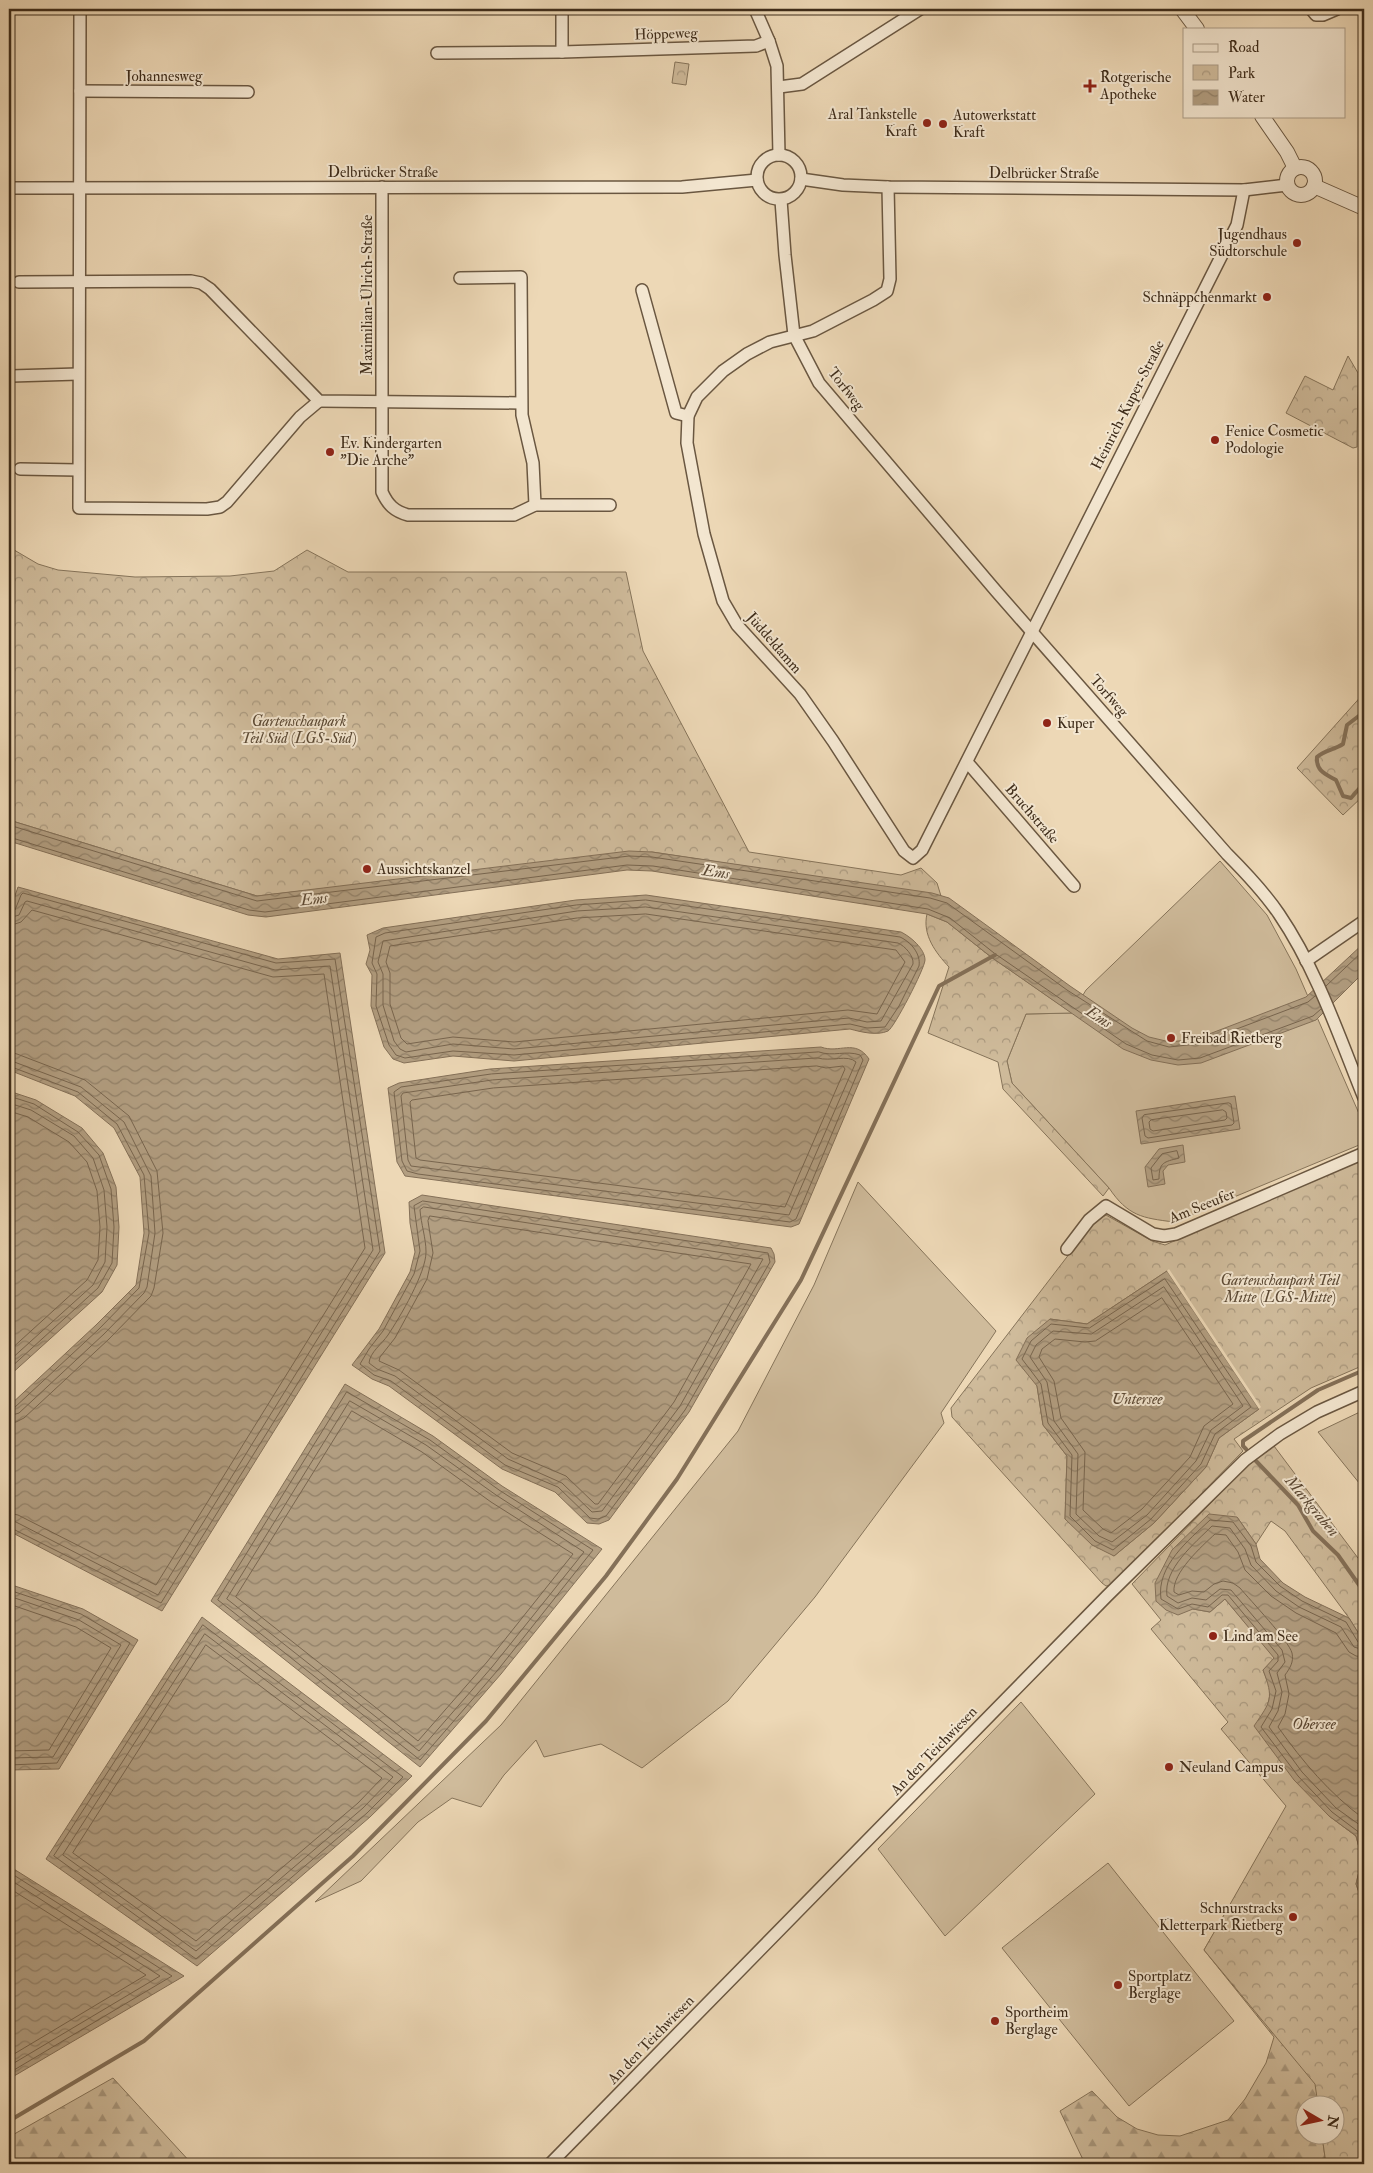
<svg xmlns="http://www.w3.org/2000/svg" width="1373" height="2173" viewBox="0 0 1373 2173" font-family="'IM FELL Double Pica',serif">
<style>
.grass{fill:#cfbb9b;stroke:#86745a}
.forest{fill:url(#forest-firs);stroke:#86745a}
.park{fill:url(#park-crowns);stroke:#86745a;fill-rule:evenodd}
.water{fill:url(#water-waves);stroke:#847058}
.pier{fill:#edd8b6}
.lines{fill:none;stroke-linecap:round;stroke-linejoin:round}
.shore{stroke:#78654e;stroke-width:1}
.stream{stroke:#847058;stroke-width:4}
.minor-casing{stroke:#6a5741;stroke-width:14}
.tertiary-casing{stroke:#6a5741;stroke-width:16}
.minor{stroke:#f3e6d0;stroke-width:11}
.tertiary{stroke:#f3e6d0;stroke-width:14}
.poi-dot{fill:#8f2418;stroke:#f3e6d0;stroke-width:2}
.labels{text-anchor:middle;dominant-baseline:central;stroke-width:4;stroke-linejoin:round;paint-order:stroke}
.street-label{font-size:15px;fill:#3e2c1a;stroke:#f3e6d0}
.poi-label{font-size:15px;fill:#3e2c1a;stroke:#f3e6d0;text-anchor:start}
.park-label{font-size:15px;font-style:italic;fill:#5b4934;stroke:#f3e6d0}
.water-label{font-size:16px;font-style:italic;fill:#5b4834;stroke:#f3e6d0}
</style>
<defs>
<pattern id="forest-firs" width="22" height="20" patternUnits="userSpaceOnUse" patternTransform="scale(1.25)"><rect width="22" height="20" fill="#cfbb9b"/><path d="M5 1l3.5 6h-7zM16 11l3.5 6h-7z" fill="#a9987e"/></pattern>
<pattern id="park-crowns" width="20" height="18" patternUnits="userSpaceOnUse" patternTransform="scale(1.25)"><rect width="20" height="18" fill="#cfbb9b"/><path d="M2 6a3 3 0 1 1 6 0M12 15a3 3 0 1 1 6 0" fill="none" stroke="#a9987e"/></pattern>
<pattern id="water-waves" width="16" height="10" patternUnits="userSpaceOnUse" patternTransform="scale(1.25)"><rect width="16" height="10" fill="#b29e81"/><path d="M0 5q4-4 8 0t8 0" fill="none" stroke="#928169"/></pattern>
</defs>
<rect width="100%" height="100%" fill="#edd8b6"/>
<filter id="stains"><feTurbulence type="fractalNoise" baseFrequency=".004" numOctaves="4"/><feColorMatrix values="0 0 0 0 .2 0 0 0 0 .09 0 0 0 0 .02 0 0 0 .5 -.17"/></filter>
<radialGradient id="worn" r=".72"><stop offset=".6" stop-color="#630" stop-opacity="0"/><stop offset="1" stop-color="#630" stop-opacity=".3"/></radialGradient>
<g class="grass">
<path d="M1220 861 1267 915 1296 969 1364 1125V1143L1174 1222C1142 1218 1128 1216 1109 1188L1012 1083 1007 1061 1026 1014 1072 1013 1086 990Z"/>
<polygon points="858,1182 996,1331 941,1413 944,1423 815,1597 728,1701 642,1768 601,1744 544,1757 536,1740 504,1775 481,1807 452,1798 418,1822 361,1881 315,1902 501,1725 738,1431 814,1285"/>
<polygon points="1364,1410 1364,1489 1318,1432"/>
<polygon points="1021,1702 1095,1794 945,1936 878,1849"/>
<polygon points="1108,1863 1234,2021 1129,2106 1002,1948"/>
</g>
<g class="forest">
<polygon points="1287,1807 1318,2105 1306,2106 1306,2136 1322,2136 1326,2164 1085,2164 1060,2111 1092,2091 1117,2117 1137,2129 1158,2135 1180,2136 1228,2120 1245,2099 1266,2063 1274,2037 1204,1950"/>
<polygon points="113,2078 192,2164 9,2164 9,2137"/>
</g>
<g class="park">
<polygon points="675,62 689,64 686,85 672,83"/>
<polygon points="1348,356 1358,373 1357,447 1353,448 1286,413 1305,376 1333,390"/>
<polygon points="9,547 38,564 58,570 135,577 230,576 274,571 307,550 348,572 626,572 643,651 749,852 901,875 921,868 937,883 941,896 652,852 257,896 9,820"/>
<polygon points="1364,693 1364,795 1343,815 1297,768"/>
<path d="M927 914 947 922 991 957 1072 1013 1026 1014 1007 1061 1012 1083 1109 1188 1103 1196 1003 1089 998 1062 928 1033 949 967C936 953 922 935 927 914Z"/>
<path d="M1364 1159V1365L1311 1388 1234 1439 1243 1451 1112 1585 1106 1586 1102 1583 952 1417 951 1408 1093 1223 1106 1215 1152 1241 1165 1245ZM1167 1271 1259 1409 1219 1438 1206 1467 1154 1523 1114 1556 1065 1519 1067 1456 1043 1425 1037 1386 1050 1319 1087 1324Z"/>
<polygon points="1274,1446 1364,1566 1364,1642 1349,1618 1285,1531 1271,1521 1256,1544 1237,1517 1193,1609 1210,1612 1225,1599 1275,1658 1263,1670 1271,1690 1267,1708 1329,1816 1356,1836 1362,1859 1356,1884 1364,1906 1364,2164 1326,2164 1322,2136 1336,2136 1336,2106 1318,2105 1315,2084 1204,1950 1286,1806 1221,1729 1228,1722 1151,1629 1161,1620 1132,1584 1245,1468"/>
</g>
<g class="water">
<polygon points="9,820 257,896 629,851 652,852 932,893 949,898 1070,986 1132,1028 1149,1037 1170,1042 1196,1039 1306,997 1364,943 1364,972 1316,1020 1201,1063 1178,1065 1151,1060 1123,1049 991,957 947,922 927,914 652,871 627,870 266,917 248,915 9,841"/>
<polygon points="18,887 278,959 340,953 385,1253 162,1611 9,1531 9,1406 96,1325 136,1285 144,1233 140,1177 114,1128 75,1096 9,1070 9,913"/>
<path d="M646 895 901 932C911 937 925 949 925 960 925 968 894 1028 888 1031 877 1036 861 1032 850 1029L514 1061 453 1056 404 1063 393 1059 384 1047 371 1006 372 975 366 964 370 950 367 935 383 928 576 900Z"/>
<path d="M821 1047C839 1054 855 1038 869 1059L799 1224 791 1227 405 1176 397 1162 388 1088 399 1083 490 1069Z"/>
<polygon points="9,1091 36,1100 82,1128 103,1153 116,1187 119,1227 117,1265 102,1292 9,1376"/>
<polygon points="1235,1096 1240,1129 1141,1144 1136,1111"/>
<polygon points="1183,1145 1185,1162 1168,1165 1163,1171 1165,1184 1148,1187 1145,1167 1159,1149"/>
<polygon points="422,1195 771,1248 774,1254 775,1262 689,1412 609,1520 599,1524 587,1523 555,1492 502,1469 389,1386 372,1379 352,1365 379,1329 410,1272 415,1252 410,1223 409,1202"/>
<polygon points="1167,1271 1259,1409 1219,1438 1206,1467 1154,1523 1114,1556 1092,1545 1065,1519 1067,1456 1043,1425 1037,1386 1016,1360 1027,1338 1050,1319 1087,1324"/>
<polygon points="345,1384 433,1436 502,1486 602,1549 501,1674 420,1767 211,1601"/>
<path d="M1209 1514 1237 1517 1256 1544 1260 1559 1283 1583 1305 1597 1349 1618 1364 1642V1906L1356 1884 1362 1859 1356 1836 1329 1816 1294 1780 1254 1726C1271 1701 1274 1699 1263 1670L1274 1658 1225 1599 1210 1612 1193 1609 1178 1615 1166 1610 1156 1601 1155 1583 1172 1550Z"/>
<polygon points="9,1584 83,1609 138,1640 59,1769 9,1770"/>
<polygon points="202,1617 412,1776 370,1817 197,1966 46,1859"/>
<polygon points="9,1866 184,1976 9,2079"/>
</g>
<polygon class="pier" points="1169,1269 1261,1407 1259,1409 1167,1271"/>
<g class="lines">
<g class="shore">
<polyline points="9,825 257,901 629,856 652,857 930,898 947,903 1067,990 1147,1041 1169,1047 1197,1044 1308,1002 1315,996"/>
<polyline points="9,837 249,910 265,912 627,865 653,866 928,909 950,918 994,953 1126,1044 1152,1055 1178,1060 1200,1058 1313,1016 1321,1009"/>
<path d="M646 900 900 937C911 942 921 954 919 966L899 1006 885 1027 867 1028 850 1024 514 1055 453 1051 405 1058 396 1055 389 1045 376 1006 377 974 372 963 376 937 385 933 576 905Z"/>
<path d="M646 907 898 943C905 946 914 956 913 964L881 1021 867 1022 849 1018 514 1049 453 1044 406 1052 400 1049 394 1041 383 1005V974L378 962 383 941 577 911Z"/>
<polyline points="9,912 15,910 21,895 23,893 276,963 335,959 380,1251 161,1603 9,1527"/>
<polygon points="646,914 896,950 905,962 877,1014 848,1010 514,1042 453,1037 407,1044 401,1038 390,1004 390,973 386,962 390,946 577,918"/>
<polyline points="9,918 19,915 25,902 27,901 275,970 330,966 373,1250 158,1595 16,1522 9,1520"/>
<polyline points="9,926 21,922 32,910 273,977 324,974 365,1248 156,1585 18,1515 9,1513"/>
<polyline points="1326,986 1364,950"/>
<polyline points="9,1052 17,1054 85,1080 129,1116 157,1171 163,1233 154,1288 151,1296 109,1339 24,1418 16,1422 9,1423"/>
<path d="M819 1052C833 1057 846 1050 860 1055L863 1060 796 1219 790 1222 418 1174 407 1171 402 1161 394 1092 401 1087 491 1074Z"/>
<path d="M818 1058C830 1062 848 1054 856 1062L789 1215 419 1167 411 1166 408 1160 401 1096 403 1093 492 1080Z"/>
<polyline points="9,1060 81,1087 124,1122 151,1176 155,1233 147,1287 144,1293 104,1334 19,1413 9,1416"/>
<polyline points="9,1066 78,1092 117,1124 144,1175 149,1233 139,1288 99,1329 14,1408 9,1410"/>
<polygon points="817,1066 826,1068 843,1066 845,1069 785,1207 420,1160 416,1158 410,1102 412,1100 493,1088"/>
<polyline points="9,1096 34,1104 78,1132 99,1155 111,1189 114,1227 112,1263 98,1288 9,1369"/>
<polyline points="9,1103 31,1110 74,1136 93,1158 104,1190 107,1227 105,1262 93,1285 9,1361"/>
<polygon points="1229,1103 1231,1104 1234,1123 1232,1125 1148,1138 1145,1136 1142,1118 1144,1115"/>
<polygon points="1223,1110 1226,1112 1227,1118 1225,1120 1153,1131 1150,1129 1149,1122 1151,1120"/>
<polyline points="9,1111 28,1117 69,1142 87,1162 97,1191 100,1227 98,1260 87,1280 9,1351"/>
<path d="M1177 1151 1179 1158C1164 1162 1159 1162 1159 1179L1153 1180 1151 1168 1162 1154Z"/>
<polygon points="423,1201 768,1253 770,1262 685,1410 606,1516 598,1519 590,1518 558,1487 505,1465 391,1381 374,1375 360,1364 369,1349 383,1331 414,1274 420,1251 414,1206"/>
<path d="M424 1207 763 1259 680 1406 602 1511 592 1512 562 1483 508 1459 395 1376 377 1369 369 1363C370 1352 382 1344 388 1335 400 1317 426 1273 426 1252 426 1238 421 1224 420 1210Z"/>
<polygon points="430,1216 751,1264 674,1402 598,1504 595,1504 566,1476 512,1453 399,1370 379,1361 380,1357 395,1338 427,1279 433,1253 428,1221"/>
<polygon points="1165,1279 1251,1407 1215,1434 1201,1464 1151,1519 1113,1550 1095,1541 1070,1516 1072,1455 1048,1423 1041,1384 1022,1359 1031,1341 1051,1324 1089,1328"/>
<polygon points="1164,1287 1243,1406 1211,1430 1196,1461 1147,1515 1112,1542 1099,1536 1076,1514 1078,1454 1054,1421 1047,1382 1030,1357 1036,1345 1053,1331 1091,1334"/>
<polygon points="1162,1298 1233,1404 1204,1426 1190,1457 1142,1509 1111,1533 1103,1529 1083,1510 1085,1452 1061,1418 1054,1381 1039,1357 1042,1349 1055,1339 1085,1342 1095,1341"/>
<polygon points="347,1392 430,1440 499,1490 593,1550 497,1671 420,1760 218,1600"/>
<polygon points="350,1401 426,1445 496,1495 584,1552 492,1667 419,1751 227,1599"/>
<polygon points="352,1411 422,1452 491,1502 573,1554 487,1662 418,1741 236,1597"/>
<polyline points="9,1590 81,1614 130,1643 57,1763 9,1765"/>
<polyline points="9,1596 79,1620 121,1645 53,1757 9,1758"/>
<polyline points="9,1604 76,1627 111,1648 49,1750 9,1751"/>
<polygon points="203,1625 403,1777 367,1813 196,1959 54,1856"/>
<polygon points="205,1634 393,1777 363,1808 196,1951 63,1855"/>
<path d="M1364 1644 1358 1642 1346 1622 1302 1601 1280 1586 1256 1562 1251 1546 1233 1522 1210 1520C1189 1540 1156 1566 1161 1599L1178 1609 1192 1604 1208 1607 1222 1595H1228L1278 1655V1661L1269 1671 1276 1691 1272 1709 1261 1727 1298 1776 1332 1812 1360 1833 1364 1848"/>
<polygon points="206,1645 382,1778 358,1803 196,1941 73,1853"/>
<path d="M1364 1650 1354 1647 1341 1627 1299 1607 1276 1591 1251 1565 1245 1549 1230 1528 1212 1526C1195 1543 1163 1569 1167 1596L1178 1603 1192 1598 1206 1600 1220 1589 1231 1590 1282 1650 1285 1662 1277 1673 1282 1692 1278 1711 1269 1727 1302 1772 1336 1808 1364 1828"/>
<path d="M1364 1657 1356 1656 1349 1652 1336 1633 1296 1613 1271 1596 1245 1570 1238 1552 1226 1535 1215 1534C1202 1546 1172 1573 1174 1592L1179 1595 1192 1591 1204 1592 1214 1584 1223 1581 1233 1583 1240 1588C1250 1600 1289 1641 1292 1653 1294 1662 1290 1668 1285 1675L1289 1694 1285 1714 1278 1727C1303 1762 1329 1793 1364 1819"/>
<polyline points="9,1872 172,1976 9,2073"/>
<polyline points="9,1879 160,1976 9,2066"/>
<polyline points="9,1888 146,1975 9,2057"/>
</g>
<g class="stream">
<polyline points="1361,366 1364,465"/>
<path d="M1364 712 1347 725 1343 744C1334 750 1325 750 1317 757 1316 771 1325 774 1336 780L1343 796 1351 798 1364 783"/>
<polyline points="1246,1449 1243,1446 1243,1441 1318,1390 1364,1370"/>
<polyline points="1256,1461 1298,1505 1313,1531 1338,1555 1364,1592"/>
<polyline points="9,2121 144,2041 353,1856 486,1721 606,1576 677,1479 801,1280 939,986 995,955"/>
</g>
<defs>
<g id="minor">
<polyline points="80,9 79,508 207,509 220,507 227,502 300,417 319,401"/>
<polyline points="562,9 562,52"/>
<polyline points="755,9 769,41 777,66 779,155"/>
<polyline points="1311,9 1316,15 1323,15 1337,9"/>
<polyline points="437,53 562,52 756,46 769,41"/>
<polyline points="779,87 802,84 920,9"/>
<polyline points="80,91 248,92"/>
<circle cx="779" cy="177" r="22"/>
<polyline points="801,179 843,185 888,187 1244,190 1287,185"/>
<path d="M382 187V492C388 505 394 511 408 515H514L535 505H610"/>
<polyline points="888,187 890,279 887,291 873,300 813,331 770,342 747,354 723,371 697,397 688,416 687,443 704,534 723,601 737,625 800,694 833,741 904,851 913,858 922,850 1237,225 1244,190"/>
<polyline points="9,188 682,187 757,180"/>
<path d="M781 200 785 255 794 335 819 383 996 591 1227 854C1246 873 1264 892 1279 914 1317 970 1339 1036 1364 1098"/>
<polyline points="460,278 521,277 522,415 533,463 535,505"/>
<polyline points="19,282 191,281 201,283 210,289 319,401 521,403"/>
<polyline points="642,290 676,413 688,416"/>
<polyline points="11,376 78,374"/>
<polyline points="20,469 78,470"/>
<polyline points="967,762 1074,886"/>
<polyline points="1306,961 1364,921"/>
<polyline points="1067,1249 1089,1220 1106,1206 1153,1234 1164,1236 1176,1234 1364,1153"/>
<polyline points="550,2164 1107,1596 1245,1460 1280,1434 1317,1412 1364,1391"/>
</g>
<g id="tertiary">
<polyline points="1182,9 1197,29"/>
<polyline points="1262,116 1287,152 1295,168"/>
<circle cx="1301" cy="181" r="14"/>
<polyline points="1314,186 1364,208"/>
</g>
</defs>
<use href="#minor" class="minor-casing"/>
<use href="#tertiary" class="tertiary-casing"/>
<use href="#minor" class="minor"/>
<use href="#tertiary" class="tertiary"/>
</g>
<g class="poi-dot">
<path d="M1087.5 78.5h5v5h5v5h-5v5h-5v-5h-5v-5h5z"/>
<circle cx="927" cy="123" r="5"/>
<circle cx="943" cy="124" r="5"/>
<circle cx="1297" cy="243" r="5"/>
<circle cx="1267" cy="297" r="5"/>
<circle cx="1215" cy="440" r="5"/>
<circle cx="330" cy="452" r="5"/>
<circle cx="1047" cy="723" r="5"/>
<circle cx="367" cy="869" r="5"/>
<circle cx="1171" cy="1038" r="5"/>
<circle cx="1213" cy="1636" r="5"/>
<circle cx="1169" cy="1767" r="5"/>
<circle cx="1293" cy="1917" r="5"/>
<circle cx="1118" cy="1985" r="5"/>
<circle cx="995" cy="2021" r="5"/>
</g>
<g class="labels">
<g class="street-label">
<text transform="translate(666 34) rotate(-2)">Höppeweg</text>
<text x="164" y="76">Johannesweg</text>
<text x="383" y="172">Delbrücker Straße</text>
<text x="1044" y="173">Delbrücker Straße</text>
<text transform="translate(367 295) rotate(-90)">Maximilian-Ulrich-Straße</text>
<text transform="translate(846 389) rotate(52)">Torfweg</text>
<text transform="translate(1128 405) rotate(-63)">Heinrich-Kuper-Straße</text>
<text transform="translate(774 643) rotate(49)">Jüddeldamm</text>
<text transform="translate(1109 696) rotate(49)">Torfweg</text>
<text transform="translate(1032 814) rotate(49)">Bruchstraße</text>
<text transform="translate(1202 1206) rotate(-22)">Am Seeufer</text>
<text transform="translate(934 1751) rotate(-46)">An den Teichwiesen</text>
<text transform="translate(651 2040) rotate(-46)">An den Teichwiesen</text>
</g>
<g class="poi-label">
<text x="1100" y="77">Rotgerische<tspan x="1100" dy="17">Apotheke</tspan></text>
<text x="917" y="114" text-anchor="end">Aral Tankstelle<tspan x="917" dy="17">Kraft</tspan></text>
<text x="953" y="115">Autowerkstatt<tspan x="953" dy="17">Kraft</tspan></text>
<text x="1287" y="234" text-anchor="end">Jugendhaus<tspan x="1287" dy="17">Südtorschule</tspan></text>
<text x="1257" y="297" text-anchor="end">Schnäppchenmarkt</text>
<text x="1225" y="431">Fenice Cosmetic<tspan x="1225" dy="17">Podologie</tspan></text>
<text x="340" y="443">Ev. Kindergarten<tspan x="340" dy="17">"Die Arche"</tspan></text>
<text x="1057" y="723">Kuper</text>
<text x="377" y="869">Aussichtskanzel</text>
<text x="1181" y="1038">Freibad Rietberg</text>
<text x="1223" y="1636">Lind am See</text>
<text x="1179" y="1767">Neuland Campus</text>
<text x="1283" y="1908" text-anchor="end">Schnurstracks<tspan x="1283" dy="17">Kletterpark Rietberg</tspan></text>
<text x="1128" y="1976">Sportplatz<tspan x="1128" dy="17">Berglage</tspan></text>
<text x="1005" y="2012">Sportheim<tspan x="1005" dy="17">Berglage</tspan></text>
</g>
<g class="park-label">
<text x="299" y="721">Gartenschaupark<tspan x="299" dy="17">Teil Süd (LGS-Süd)</tspan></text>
<text x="1280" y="1280">Gartenschaupark Teil<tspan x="1280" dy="17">Mitte (LGS-Mitte)</tspan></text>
</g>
<g class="water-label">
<text transform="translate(716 872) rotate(8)">Ems</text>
<text transform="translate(314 899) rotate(-7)">Ems</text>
<text transform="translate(1099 1017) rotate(33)">Ems</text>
<text x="1137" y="1399">Untersee</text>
<text transform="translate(1312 1506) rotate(50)">Markgraben</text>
<text x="1314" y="1724">Obersee</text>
</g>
</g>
<rect width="1373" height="2173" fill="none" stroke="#edd8b6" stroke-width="30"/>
<rect x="10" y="10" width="1353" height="2153" fill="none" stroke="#3e2c1a" stroke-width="2.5"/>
<rect x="15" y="15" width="1343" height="2143" fill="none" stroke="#3e2c1a"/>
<rect x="1183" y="28" width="162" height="90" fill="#f3e6d0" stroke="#ab9c87"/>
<rect x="1193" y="44" width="25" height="8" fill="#f3e6d0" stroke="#ab9c87"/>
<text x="1228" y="52" font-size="15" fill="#3e2c1a">Road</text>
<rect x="1193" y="65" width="25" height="15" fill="url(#park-crowns)" stroke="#ab9c87"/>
<text x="1228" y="78" font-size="15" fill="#3e2c1a">Park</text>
<rect x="1193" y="90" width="25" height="15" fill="url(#water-waves)" stroke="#ab9c87"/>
<text x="1228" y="102" font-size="15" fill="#3e2c1a">Water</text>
<g transform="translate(1320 2120) rotate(99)"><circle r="24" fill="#f3e6d0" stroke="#ab9c87"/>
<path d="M0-4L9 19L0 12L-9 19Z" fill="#8f2418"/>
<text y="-8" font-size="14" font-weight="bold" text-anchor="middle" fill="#3e2c1a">N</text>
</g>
<rect width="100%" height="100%" filter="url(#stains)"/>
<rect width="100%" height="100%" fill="url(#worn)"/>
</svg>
